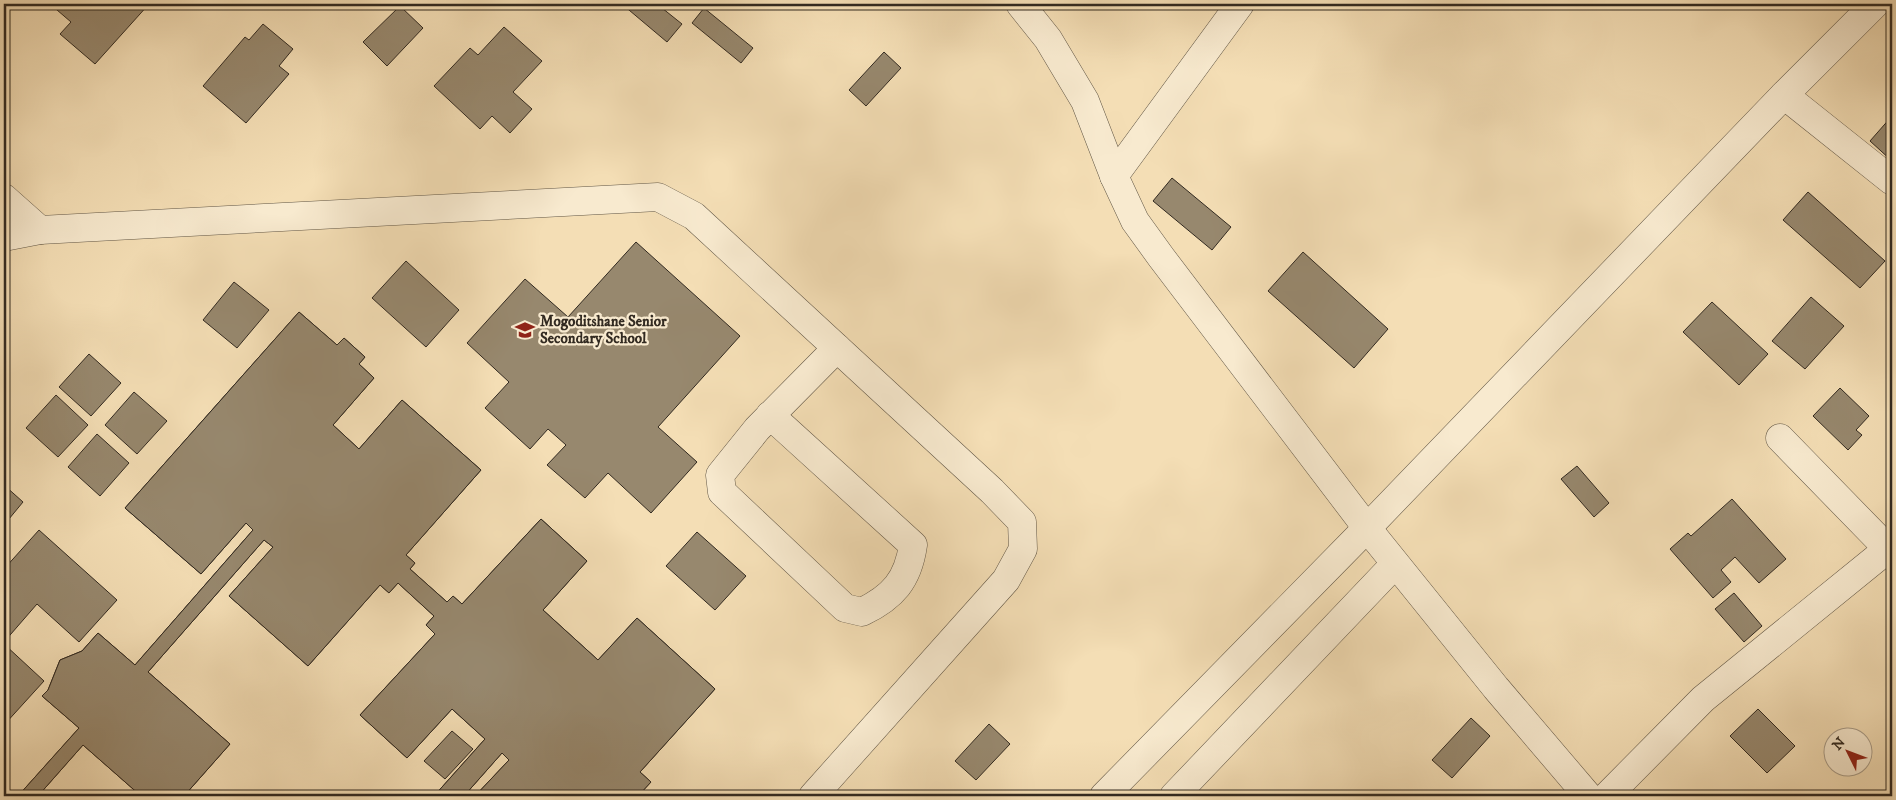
<svg xmlns="http://www.w3.org/2000/svg" width="1896" height="800" viewBox="0 0 1896 800" font-family="'IM FELL DW Pica',serif">
<style>
.building{fill:#97886e;stroke:#322a21;fill-rule:evenodd}
.lines{fill:none;stroke-linecap:round;stroke-linejoin:round}
.minor-casing{stroke:#625746;stroke-width:29}
.minor{stroke:#f8eacf;stroke-width:28}
.labels{text-anchor:middle;dominant-baseline:central;stroke-width:4.5;stroke-linejoin:round;paint-order:stroke}
.poi-label{font-size:15px;font-weight:bold;fill:#322a21;stroke:#f8eacf;text-anchor:start}
</style>
<rect width="100%" height="100%" fill="#f4deb5"/>
<filter id="stains"><feTurbulence type="fractalNoise" baseFrequency=".004" numOctaves="4"/><feColorMatrix values="0 0 0 0 .2 0 0 0 0 .09 0 0 0 0 .02 0 0 0 .5 -.17"/></filter>
<radialGradient id="worn" r=".72"><stop offset=".6" stop-color="#630" stop-opacity="0"/><stop offset="1" stop-color="#630" stop-opacity=".3"/></radialGradient>
<g class="building">
<polygon points="50,4 149,4 95,64 60,34 71,22"/>
<polygon points="624,4 657,4 682,24 667,42 623,5"/>
<polygon points="400,6 423,28 387,66 363,42"/>
<polygon points="704,8 753,48 741,63 692,23"/>
<polygon points="263,24 293,49 279,66 289,74 246,123 203,86 245,37 249,40"/>
<polygon points="504,27 542,61 513,92 532,109 510,133 492,116 480,129 434,86 470,48 478,55"/>
<polygon points="884,52 901,68 866,106 849,90"/>
<polygon points="1892,116 1892,161 1870,141"/>
<polygon points="1172,178 1231,227 1212,250 1153,201"/>
<polygon points="1808,192 1885,261 1860,288 1783,220"/>
<polygon points="636,242 740,336 658,427 697,462 651,513 608,473 585,498 547,465 566,445 548,429 530,449 485,408 509,382 467,343 525,279 568,317"/>
<polygon points="1303,252 1388,329 1354,368 1268,291"/>
<polygon points="406,261 459,310 426,347 372,298"/>
<polygon points="234,282 269,310 237,348 203,320"/>
<polygon points="1811,297 1844,326 1805,369 1772,341"/>
<polygon points="1712,302 1768,354 1739,385 1683,332"/>
<path d="M299 312 337 345 344 338 365 357 359 364 374 378 333 425 359 449 402 400 481 470 406 555 415 563 410 569 447 602 453 596 462 604 541 519 587 561 543 610 598 660 637 618 715 689 640 772 651 782 638 796H475L509 760 502 753 464 796H434L485 739 452 709 407 758 360 715 435 634 426 625 434 616 398 583 389 593 380 585 308 666 229 596 273 547 264 540 148 672 230 744 184 796H141L83 745 38 796H18L79 728 42 696 48 690 60 660 82 651 98 633 135 665 253 530 246 523 201 574 125 508ZM285 415 303 431 312 421 365 468 356 478 376 495 324 553 299 531 289 543 239 499 250 487 233 473ZM523 632 538 644 547 634 602 683 593 693 613 711 560 770 537 749 531 756 480 710 486 703 470 689ZM162 717 197 748 163 786 128 756Z"/>
<polygon points="299,312 337,345 344,338 365,357 359,364 374,378 333,425 359,449 402,400 481,470 406,555 415,563 410,569 447,602 453,596 462,604 541,519 587,561 543,610 598,660 637,618 715,689 640,772 651,782 638,796 475,796 509,760 502,753 464,796 434,796 485,739 452,709 407,758 360,715 435,634 426,625 434,616 398,583 389,593 380,585 308,666 229,596 273,547 264,540 148,672 230,744 184,796 141,796 83,745 38,796 18,796 79,728 42,696 48,690 60,660 82,651 98,633 135,665 253,530 246,523 201,574 125,508"/>
<polygon points="89,354 121,383 91,416 59,387"/>
<polygon points="1840,388 1869,416 1856,430 1862,435 1848,450 1813,416"/>
<polygon points="134,392 167,421 137,454 105,425"/>
<polygon points="56,395 88,425 58,457 26,428"/>
<polygon points="97,434 129,463 100,496 68,467"/>
<polygon points="1577,466 1609,503 1594,517 1561,479"/>
<polygon points="4,485 23,502 4,525"/>
<polygon points="1732,499 1786,559 1759,583 1735,557 1721,570 1731,582 1713,598 1670,549 1688,533 1691,536"/>
<polygon points="39,530 117,600 79,642 37,604 4,642 4,569"/>
<polygon points="697,532 746,576 715,610 666,566"/>
<polygon points="1734,593 1762,626 1744,642 1715,609"/>
<polygon points="4,644 44,681 4,725"/>
<polygon points="1758,709 1795,746 1767,773 1730,736"/>
<polygon points="1471,718 1490,736 1452,778 1432,760"/>
<polygon points="989,724 1010,744 976,780 955,761"/>
<polygon points="452,731 473,749 445,779 424,761"/>
</g>
<g class="lines">
<defs>
<g id="minor">
<polyline points="1020,4 1048,39 1085,101 1114,176 1135,221 1161,257 1367,528 1496,688 1588,796"/>
<polyline points="1784,95 1892,181"/>
<polyline points="1114,176 1240,4"/>
<polyline points="4,198 40,230"/>
<polyline points="4,237 40,230 658,197 694,216 992,491 1022,522 1023,549 1006,580 813,796"/>
<path d="M770 415 913 545C908 580 893 597 862 612L845 608 722 492 720 475 757 429 837 348"/>
<polyline points="1780,438 1892,553"/>
<polyline points="1104,796 1367,528 1784,95 1875,4"/>
<polyline points="1174,796 1395,564"/>
<polyline points="1607,796 1703,699 1889,548"/>
</g>
</defs>
<use href="#minor" class="minor-casing"/>
<use href="#minor" class="minor"/>
</g>
<defs>
<symbol id="school-bare" viewBox="-9 -9 18 18"><path d="M0-5L7-2L0 1L-7-2ZM-4 1L0 2.5L4 1V4Q0 6-4 4Z" fill="#8f2418" stroke="#f8eacf" stroke-width="2.5" paint-order="stroke"/></symbol>
</defs>
<g fill-rule="evenodd">
<use href="#school-bare" x="511" y="316" width="28" height="28"/>
</g>
<g class="labels">
<g class="poi-label">
<text x="540" y="321">Mogoditshane Senior<tspan x="540" dy="17">Secondary School</tspan></text>
</g>
</g>
<rect width="1896" height="800" fill="none" stroke="#f4deb5" stroke-width="20"/>
<rect x="5" y="5" width="1886" height="790" fill="none" stroke="#322a21" stroke-width="2.5"/>
<rect x="10" y="10" width="1876" height="780" fill="none" stroke="#322a21"/>
<g transform="translate(1848 752) rotate(312)"><circle r="24" fill="#f8eacf" stroke="#a99d89"/>
<path d="M0-4L9 19L0 12L-9 19Z" fill="#8f2418"/>
<text y="-8" font-size="14" font-weight="bold" text-anchor="middle" fill="#322a21">N</text>
</g>
<rect width="100%" height="100%" filter="url(#stains)"/>
<rect width="100%" height="100%" fill="url(#worn)"/>
</svg>
